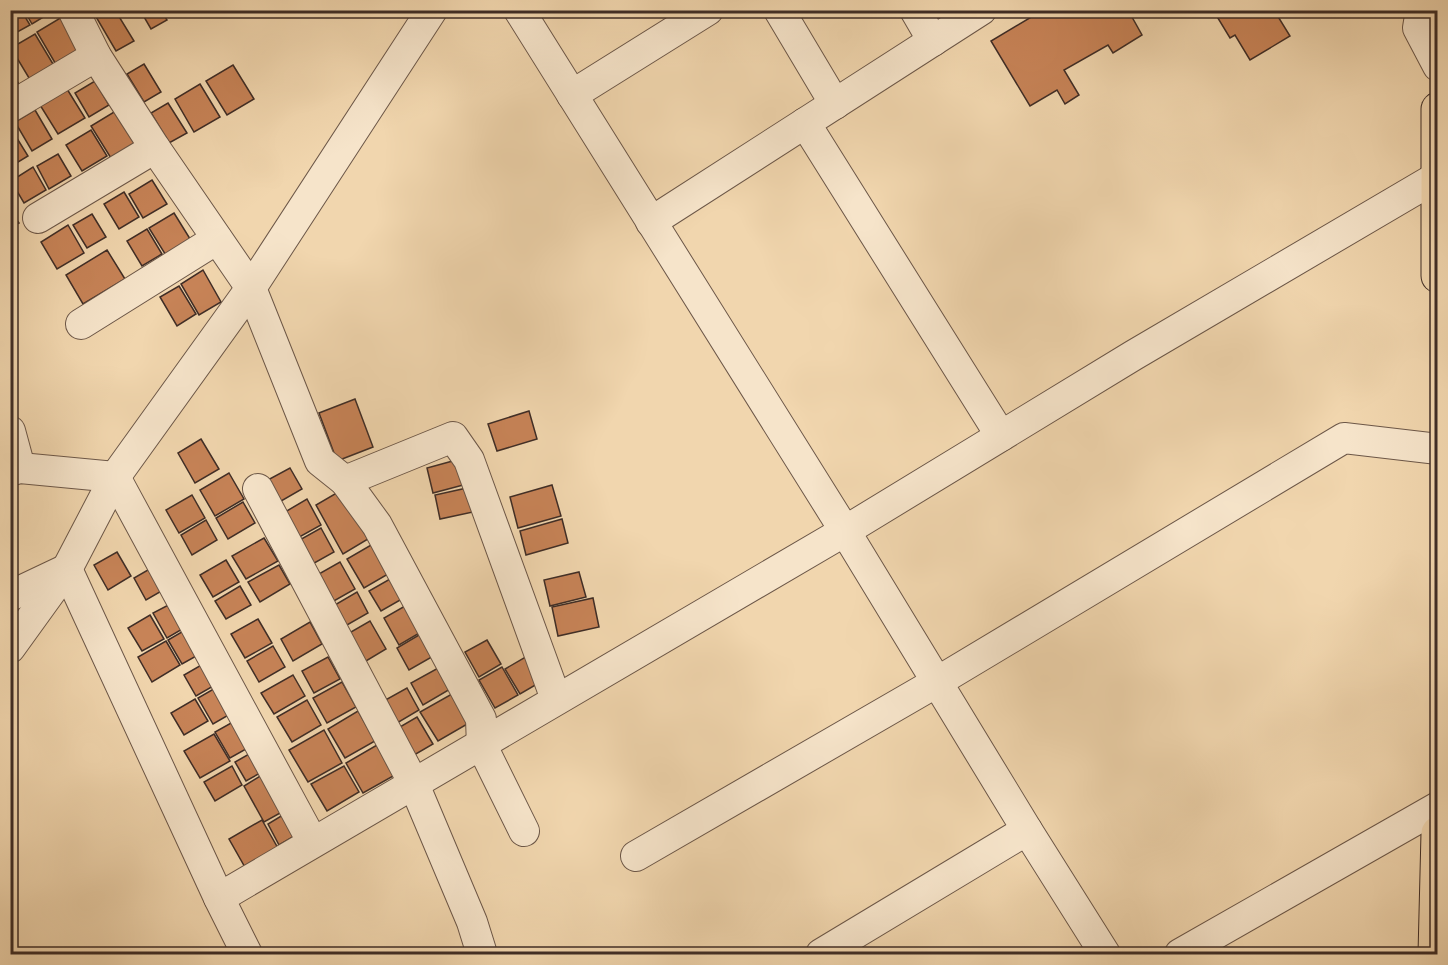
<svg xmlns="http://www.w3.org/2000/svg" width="1448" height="965" viewBox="0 0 1448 965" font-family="Alegreya,serif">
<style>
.building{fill:#c78357;stroke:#3f2d26;stroke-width:1.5}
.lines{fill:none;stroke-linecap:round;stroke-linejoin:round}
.minor-casing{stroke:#6c5748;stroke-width:32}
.major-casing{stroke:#3f2d26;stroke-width:35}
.minor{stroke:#f6e4ca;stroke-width:30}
.major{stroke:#f1d6ae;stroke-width:33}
</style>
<rect width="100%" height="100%" fill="#f1d6ae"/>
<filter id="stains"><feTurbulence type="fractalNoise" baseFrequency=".00333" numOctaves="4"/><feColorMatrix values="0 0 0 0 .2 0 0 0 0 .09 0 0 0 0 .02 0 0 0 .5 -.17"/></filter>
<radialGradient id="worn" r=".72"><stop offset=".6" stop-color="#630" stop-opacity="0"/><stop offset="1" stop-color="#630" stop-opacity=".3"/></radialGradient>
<g class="building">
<polygon points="10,10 21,10 30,25 10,36"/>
<polygon points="24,10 55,10 32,24"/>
<polygon points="92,10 115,10 134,41 116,51"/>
<polygon points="140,10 161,10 167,20 151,29"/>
<polygon points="1043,10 1128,10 1142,35 1113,53 1108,45 1064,70 1079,95 1065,104 1057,90 1030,106 991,41"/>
<polygon points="1213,10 1253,10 1257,17 1267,10 1274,10 1290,36 1250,60 1235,35 1230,38"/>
<polygon points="62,17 84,53 58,68 37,32"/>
<polygon points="35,34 56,69 32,83 11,48"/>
<polygon points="144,64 161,92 144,102 127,74"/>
<polygon points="233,65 254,99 227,115 206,81"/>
<polygon points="10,70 22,89 10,96"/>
<polygon points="95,81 109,105 89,117 75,93"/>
<polygon points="200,84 220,117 194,132 175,99"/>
<polygon points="67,89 85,118 58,134 40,105"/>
<polygon points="168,103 187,133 169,143 151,113"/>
<polygon points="119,109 141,146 114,163 91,126"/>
<polygon points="35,110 52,139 32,151 15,122"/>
<polygon points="10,127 28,156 10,167"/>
<polygon points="91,130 107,156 82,171 66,145"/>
<polygon points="58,154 71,176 49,189 37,166"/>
<polygon points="33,167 46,190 24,203 11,181"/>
<polygon points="152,180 167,204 143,218 129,194"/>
<polygon points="124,192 139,217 119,229 104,204"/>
<polygon points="10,210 19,223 10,228"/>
<polygon points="174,213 192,242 167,257 149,228"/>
<polygon points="92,214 106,237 87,248 73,225"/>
<polygon points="68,225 84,253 57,269 41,242"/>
<polygon points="147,229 162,254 142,266 127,241"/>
<polygon points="107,250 125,279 83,304 66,275"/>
<polygon points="203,270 221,302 199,315 181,284"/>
<polygon points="179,286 196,314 177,326 160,297"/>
<polygon points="355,399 373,447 337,461 319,413"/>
<polygon points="529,411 537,439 497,451 488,424"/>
<polygon points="201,439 219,469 195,483 178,453"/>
<polygon points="460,459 467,484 433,493 427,468"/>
<polygon points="290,468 302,489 276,504 264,482"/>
<polygon points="229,473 244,499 215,516 200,490"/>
<polygon points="552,485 561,516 518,528 510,497"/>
<polygon points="467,488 473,512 440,519 435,495"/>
<polygon points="340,491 368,539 343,554 316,505"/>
<polygon points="192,495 205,518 179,533 166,510"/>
<polygon points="307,499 321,525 294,540 280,515"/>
<polygon points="243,502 255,523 228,539 216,518"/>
<polygon points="562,519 568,543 526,555 520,531"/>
<polygon points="206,520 217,540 192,555 181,535"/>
<polygon points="321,528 334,552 309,566 296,542"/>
<polygon points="264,538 278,561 246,579 232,556"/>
<polygon points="378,541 395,570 364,588 347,559"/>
<polygon points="117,552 131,576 108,590 94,565"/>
<polygon points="226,560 239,582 213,597 200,575"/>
<polygon points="340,562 355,589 325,606 310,579"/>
<polygon points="160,563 172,585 146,600 134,578"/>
<polygon points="279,565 290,584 260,602 248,582"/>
<polygon points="579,572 586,597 550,606 544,580"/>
<polygon points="397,575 409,595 381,611 369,591"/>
<polygon points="240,586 251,605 226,619 215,601"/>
<polygon points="357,592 368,613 340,629 328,609"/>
<polygon points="593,598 599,627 558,636 552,607"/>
<polygon points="178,600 191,624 167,638 153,613"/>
<polygon points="412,602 428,628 399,645 384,618"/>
<polygon points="150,615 164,639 142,651 128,628"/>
<polygon points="258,619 272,643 245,658 231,634"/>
<polygon points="370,621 386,649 361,664 344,636"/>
<polygon points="310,622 322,644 293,661 281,639"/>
<polygon points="192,626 207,650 182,664 168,640"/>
<polygon points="424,632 437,654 409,670 397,648"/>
<polygon points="487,640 501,664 479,677 465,652"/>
<polygon points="166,641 180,665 152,682 138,657"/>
<polygon points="273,646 285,667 259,682 247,661"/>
<polygon points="529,655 544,680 520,694 505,669"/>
<polygon points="328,657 340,679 314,693 302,671"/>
<polygon points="210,660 222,681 196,696 184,675"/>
<polygon points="440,667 452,688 423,705 411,683"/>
<polygon points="502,667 518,695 495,708 479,680"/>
<polygon points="293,675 305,696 274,714 261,693"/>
<polygon points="342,682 356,707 327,723 313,698"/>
<polygon points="224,683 239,709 213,724 198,698"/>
<polygon points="407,688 419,710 392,726 380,703"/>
<polygon points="459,690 476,719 438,741 420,712"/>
<polygon points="195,699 208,721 184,735 171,713"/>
<polygon points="307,700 321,725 292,742 277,717"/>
<polygon points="358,711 375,741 345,758 328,729"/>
<polygon points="417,717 433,744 409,758 393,731"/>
<polygon points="240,718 255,744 230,758 215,732"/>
<polygon points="324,730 342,763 308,782 289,750"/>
<polygon points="214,734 230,761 200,778 184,751"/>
<polygon points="377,745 395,775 363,793 346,763"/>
<polygon points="258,749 269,768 246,781 235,762"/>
<polygon points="232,766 242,785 215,801 204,782"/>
<polygon points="344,766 359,792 327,811 311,784"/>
<polygon points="270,770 291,807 264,822 244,786"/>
<polygon points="291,810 303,831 279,845 268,824"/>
<polygon points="262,820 279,850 246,869 229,839"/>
</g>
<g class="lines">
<defs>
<g id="minor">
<polyline points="73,10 96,56 155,148 251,288 320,461 345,481 377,525 481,719 482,746 524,831"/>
<polyline points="519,10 845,531 1027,830 1105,954"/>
<polyline points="779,10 835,104"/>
<polyline points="915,10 933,41"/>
<polyline points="1421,10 1418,28 1438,66"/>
<polyline points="572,95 708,10"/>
<polyline points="10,107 96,56"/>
<polyline points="805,123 1001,436"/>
<polyline points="38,218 155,148"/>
<polyline points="651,222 981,10"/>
<polyline points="81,324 217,239"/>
<polyline points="10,431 20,468"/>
<polyline points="10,471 20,468 115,477 312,841"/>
<polyline points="345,481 453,437 469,460 556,699"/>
<polyline points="258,489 413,782 472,922 482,954"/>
<polyline points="10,596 67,569 219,898 247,954"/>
<polyline points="10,648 67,569 115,477 251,288 432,10"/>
<polyline points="636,856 937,682 1344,438 1438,449"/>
<polyline points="219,898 845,531 1134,355 1437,177"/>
<polyline points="821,954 1027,830"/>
<polyline points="1180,954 1438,807"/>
</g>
<g id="major">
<polyline points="1438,109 1438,276"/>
<polyline points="1435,954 1438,833"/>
</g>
</defs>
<use href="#minor" class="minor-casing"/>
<use href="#major" class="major-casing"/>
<use href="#minor" class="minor"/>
<use href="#major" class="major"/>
</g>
<rect width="1448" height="965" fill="none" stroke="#f1d6ae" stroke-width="36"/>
<rect x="12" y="12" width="1424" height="941" fill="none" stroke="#3f2d26" stroke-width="3"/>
<rect x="18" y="18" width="1412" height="929" fill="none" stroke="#3f2d26" stroke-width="1.5"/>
<rect width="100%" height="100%" filter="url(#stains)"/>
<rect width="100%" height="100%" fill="url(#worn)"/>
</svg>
